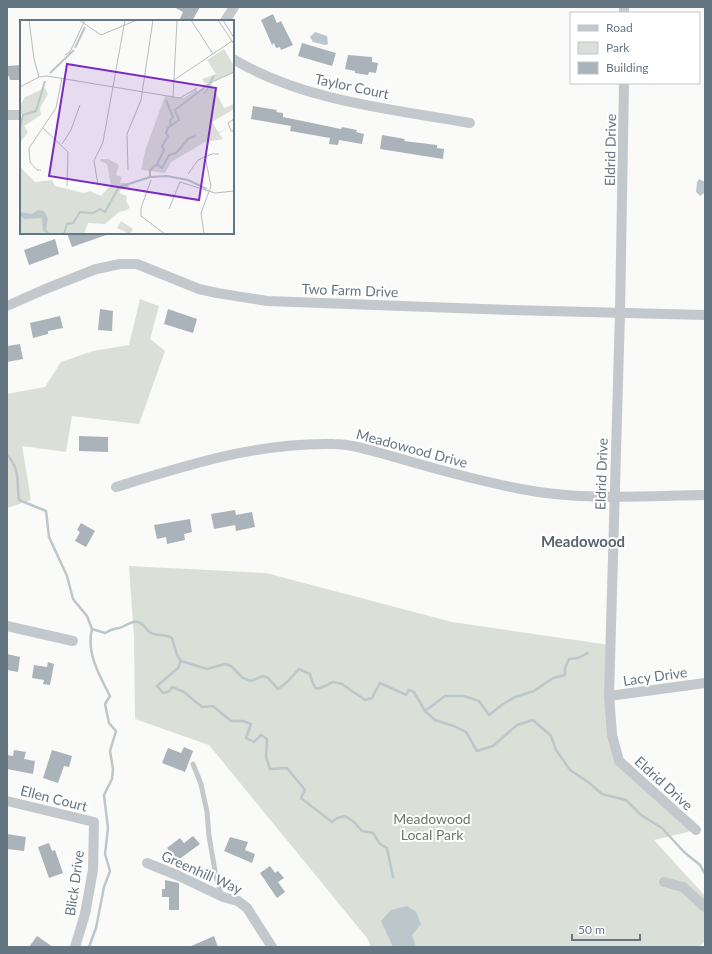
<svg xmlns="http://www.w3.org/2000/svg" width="712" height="954" viewBox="0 0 712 954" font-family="Lato,sans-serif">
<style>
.green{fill:#dadfd7}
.water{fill:#bbc7cb}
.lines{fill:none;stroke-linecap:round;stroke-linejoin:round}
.stream{stroke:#bbc7cb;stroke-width:2.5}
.building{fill:#aab3b9}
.service{stroke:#c3c8cc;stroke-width:5}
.minor{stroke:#c3c8cc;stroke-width:10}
.labels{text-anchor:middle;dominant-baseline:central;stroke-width:4;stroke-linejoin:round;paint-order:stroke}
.street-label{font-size:14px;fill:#657683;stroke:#fff}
.park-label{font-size:14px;fill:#687a64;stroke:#fff}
.neighbourhood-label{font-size:15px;font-weight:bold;fill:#57646e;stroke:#fff}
.inset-river{fill:none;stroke:#bbc7cb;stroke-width:2}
.inset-road{fill:none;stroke:#b5bdc2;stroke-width:1}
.view{fill:#7b2cbf;fill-opacity:0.15;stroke:#7b2cbf;stroke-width:2}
.inset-edge{fill:none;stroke:#657683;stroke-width:2}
</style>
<rect width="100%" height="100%" fill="#fafaf8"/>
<g class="green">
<polygon points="140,299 159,306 150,339 165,351 139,424 72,416 66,452 22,446 31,500 7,508 7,394 45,387 61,362 93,351 129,345"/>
<polygon points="129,566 266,573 452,622 610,645 619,761 696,830 654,840 705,896 705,942 698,947 371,947 367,938 209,745 135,719 134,637"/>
</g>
<g class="water">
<polygon points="315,32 327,36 328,44 325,45 313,42 310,37"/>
<polygon points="699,179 705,182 704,193 700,196 696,192 697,182"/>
<polygon points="407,906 416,912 421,924 412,935 416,947 393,947 381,921 391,910"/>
</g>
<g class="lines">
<g class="stream">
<path d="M7 454C21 472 16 479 19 500L46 511 49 537 67 576 73 599 87 616 92 629 105 633C111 629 113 629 119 628 127 626 133 618 142 624 146 627 147 631 151 633 158 636 165 634 172 638L177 655 181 661 207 669 225 664 231 666 243 678 251 681 263 676 268 678 278 689 286 683 299 669 310 674C315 695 318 689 333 682L342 684 365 700 372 698 380 683 406 695 409 690 414 692 425 711 435 720 454 726 466 732 477 751 493 746 517 725 533 720 551 736 556 750 570 770 588 782 602 794 626 800 641 815 662 828 684 852 700 865 705 874"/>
<polyline points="181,661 178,668 157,686 163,693 170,691 172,687 184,692 202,707 213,706 231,721 243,721 251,724 246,738 254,742 261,735 267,739 266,757 270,769 287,768 305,790 301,798 332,822 337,818 345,816 354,822 362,831 373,833 380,844 387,848 393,877"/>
<polyline points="425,711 445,696 464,696 479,701 489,715 503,704 515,697 534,691 553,678 565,675 565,668 569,659 578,658 588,653"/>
<path d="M89 947 96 928 104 887 110 871 105 854 108 828 104 795 112 779 113 769 110 751 116 731 109 723 105 704 110 696C99 675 86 652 92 629"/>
</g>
</g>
<g class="building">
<polygon points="174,7 200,7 192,21 179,21 183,12"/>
<polygon points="273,14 277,23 281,21 293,45 281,50 280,47 276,48 274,43 272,45 261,20"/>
<polygon points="302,43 336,53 332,66 298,56"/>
<polygon points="348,55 372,57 372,62 378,63 376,73 369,72 368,75 355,73 355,71 345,69"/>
<polygon points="21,65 21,80 10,80 9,76 7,77 7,66"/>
<polygon points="253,106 277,110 276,112 283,113 283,117 341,129 342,127 357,130 356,132 364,134 362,144 339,140 338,145 329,144 330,138 290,131 291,126 251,119"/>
<polygon points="382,135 405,139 404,141 437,145 437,148 444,149 443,159 380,149"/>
<polygon points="67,233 109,233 109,234 72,247"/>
<polygon points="55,239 59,254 29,265 24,250"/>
<polygon points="100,309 113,311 112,331 98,330"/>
<polygon points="168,309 197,319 193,333 164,324"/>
<polygon points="60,316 63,328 48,331 48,334 33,338 30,323"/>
<polygon points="20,344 23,359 7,362 7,346"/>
<polygon points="79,436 108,437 108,452 79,451"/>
<polygon points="235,510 236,515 252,512 255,527 236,531 235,525 214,529 211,514"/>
<polygon points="190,519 192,532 184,534 185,540 167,544 166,537 157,539 154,525"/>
<polygon points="81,523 95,531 86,547 75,541 80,532 77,530"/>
<polygon points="7,654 20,657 18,672 7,670"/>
<polygon points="48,662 54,664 50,685 43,684 44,680 32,678 34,665 47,667"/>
<polygon points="184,747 193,751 185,772 162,763 168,748 181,753"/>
<polygon points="14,750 26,752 24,759 35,761 33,774 7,769 7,755 13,756"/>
<polygon points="52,750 72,756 69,767 64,766 58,783 43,778"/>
<polygon points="7,834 26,837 24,851 7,849"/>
<polygon points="193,836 200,844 174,863 168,856 171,854 167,848 180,838 184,843"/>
<polygon points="230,837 248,842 245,850 255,854 252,863 224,851"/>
<polygon points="49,843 52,851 55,850 63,873 49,878 38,847"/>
<polygon points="270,866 275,873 278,871 284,878 278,882 285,892 277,898 260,873"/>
<polygon points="165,880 179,883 179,910 169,910 169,897 162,897 162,889 165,889"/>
<polygon points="37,936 53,947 29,947"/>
<polygon points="214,936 218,947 189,947"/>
</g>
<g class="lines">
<polyline class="service" points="193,764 201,784 207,812 209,836 216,877 222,897"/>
<g class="minor">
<polyline points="624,7 624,13"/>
<polyline points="225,21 234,7"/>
<path d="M233 59C303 101 391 109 470 123"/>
<polyline points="624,83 620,313 609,696 612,735 619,761 696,830"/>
<polyline points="7,115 21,115"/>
<polyline points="7,306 43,290 96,269 120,264 137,264 199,289 217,293 267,301 510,310 705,315"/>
<path d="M116 487C187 465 258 442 334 444 355 444 378 453 398 458 439 470 480 481 521 489 581 501 644 496 705 495"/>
<polyline points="7,626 73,641"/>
<polyline points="609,696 705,683"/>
<polyline points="7,801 94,822 93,870 85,914 75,947"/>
<polyline points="147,863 179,876 223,897 238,901 247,908 272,947"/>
<polyline points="664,882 683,887 705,907"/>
</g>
</g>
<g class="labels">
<g class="street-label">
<text transform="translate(352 86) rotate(12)">Taylor Court</text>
<text transform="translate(610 150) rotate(-89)">Eldrid Drive</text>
<text transform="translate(350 290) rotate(2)">Two Farm Drive</text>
<text transform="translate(412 448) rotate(15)">Meadowood Drive</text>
<text transform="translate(601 474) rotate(-88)">Eldrid Drive</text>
<text transform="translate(655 676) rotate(-8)">Lacy Drive</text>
<text transform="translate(664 783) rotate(42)">Eldrid Drive</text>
<text transform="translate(54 798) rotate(14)">Ellen Court</text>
<text transform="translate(202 872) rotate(24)">Greenhill Way</text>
<text transform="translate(74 883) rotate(-82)">Blick Drive</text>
</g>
<g class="park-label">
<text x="432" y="818">Meadowood<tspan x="432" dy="16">Local Park</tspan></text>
</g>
<g class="neighbourhood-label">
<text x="583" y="541">Meadowood</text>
</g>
</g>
<g transform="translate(20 20)">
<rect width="214" height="214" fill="#fafaf8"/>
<path d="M204 29 214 46V52L186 64 182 59 196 54 187 40ZM192 65 204 88 214 84V89L192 102 199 113 208 107 199 114 203 119 185 122 151 142 145 153 121 150 126 128 145 76 164 78 177 68V74ZM25 68 28 74 20 88 21 95 4 106 8 112 0 123V100L4 96 0 93V86L5 77ZM81 139H88L99 145 96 155 102 157 100 163H108L109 168H102L99 173 107 176 106 181 110 187 107 190 99 192 85 204 68 203 64 214H0V147L15 162 32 160 35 166 64 173 70 171 81 176 91 165 87 144 80 141ZM101 201 113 209 110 214 97 208Z" fill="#dadfd7"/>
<path d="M18 190 24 191 28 199 26 209 30 214 23 211 22 198 4 199 0 195V192L12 194Z" fill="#bbc7cb"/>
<path class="inset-river" d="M55 28 65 7M30 53 54 30M146 80 153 97 150 101 151 107M0 107 3 95 16 91 25 61M137 144 142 148 149 135 156 133 169 118 176 116M130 157 147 156 168 160 187 169M44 214 47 204 53 203 60 192 73 193 80 189 85 192 99 167 130 157V150L137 144 144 130 142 126 148 116 146 113 148 108 159 100 155 90 189 64 194 56"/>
<path class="inset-road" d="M9 0 14 39 19 57M59 0 81 15 117 0M171 0 193 34M198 0 214 24M203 0 214 18M45 35 50 32 65 0M154 60 212 21M0 67 19 57 27 56 160 78 177 68M184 74 192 62 214 52M153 78 157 0M214 99 208 103 211 111H214M23 108 48 132 47 166M42 124 51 110 60 85M21 150H17L10 142 9 128 36 88 42 58M108 150 107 114 121 80 133 0M168 154 178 140 192 134H199M131 160 121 188V196L145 214M78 165 74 141 83 122 105 0M149 189 160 162 195 173 214 171M184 214 181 193 191 166 185 136"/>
<path class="view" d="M47 44 196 68 179 180 29 156Z"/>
<rect width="214" height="214" class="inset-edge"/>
</g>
<rect width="712" height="954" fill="none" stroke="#657683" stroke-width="16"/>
<rect x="570" y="12" width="130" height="72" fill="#ffffff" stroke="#c1c8cd"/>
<rect x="578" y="25" width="20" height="6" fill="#c3c8cc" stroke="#c1c8cd"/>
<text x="606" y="32" font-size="12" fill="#657683">Road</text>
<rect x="578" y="42" width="20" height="12" fill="#dadfd7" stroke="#c1c8cd"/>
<text x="606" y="52" font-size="12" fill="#657683">Park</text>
<rect x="578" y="62" width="20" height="12" fill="#aab3b9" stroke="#c1c8cd"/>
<text x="606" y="72" font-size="12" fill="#657683">Building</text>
<path d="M572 934v6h68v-6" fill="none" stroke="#657683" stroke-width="2"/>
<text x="578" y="934" font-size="12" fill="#657683" stroke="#ffffff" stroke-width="3" paint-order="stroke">50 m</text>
</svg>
